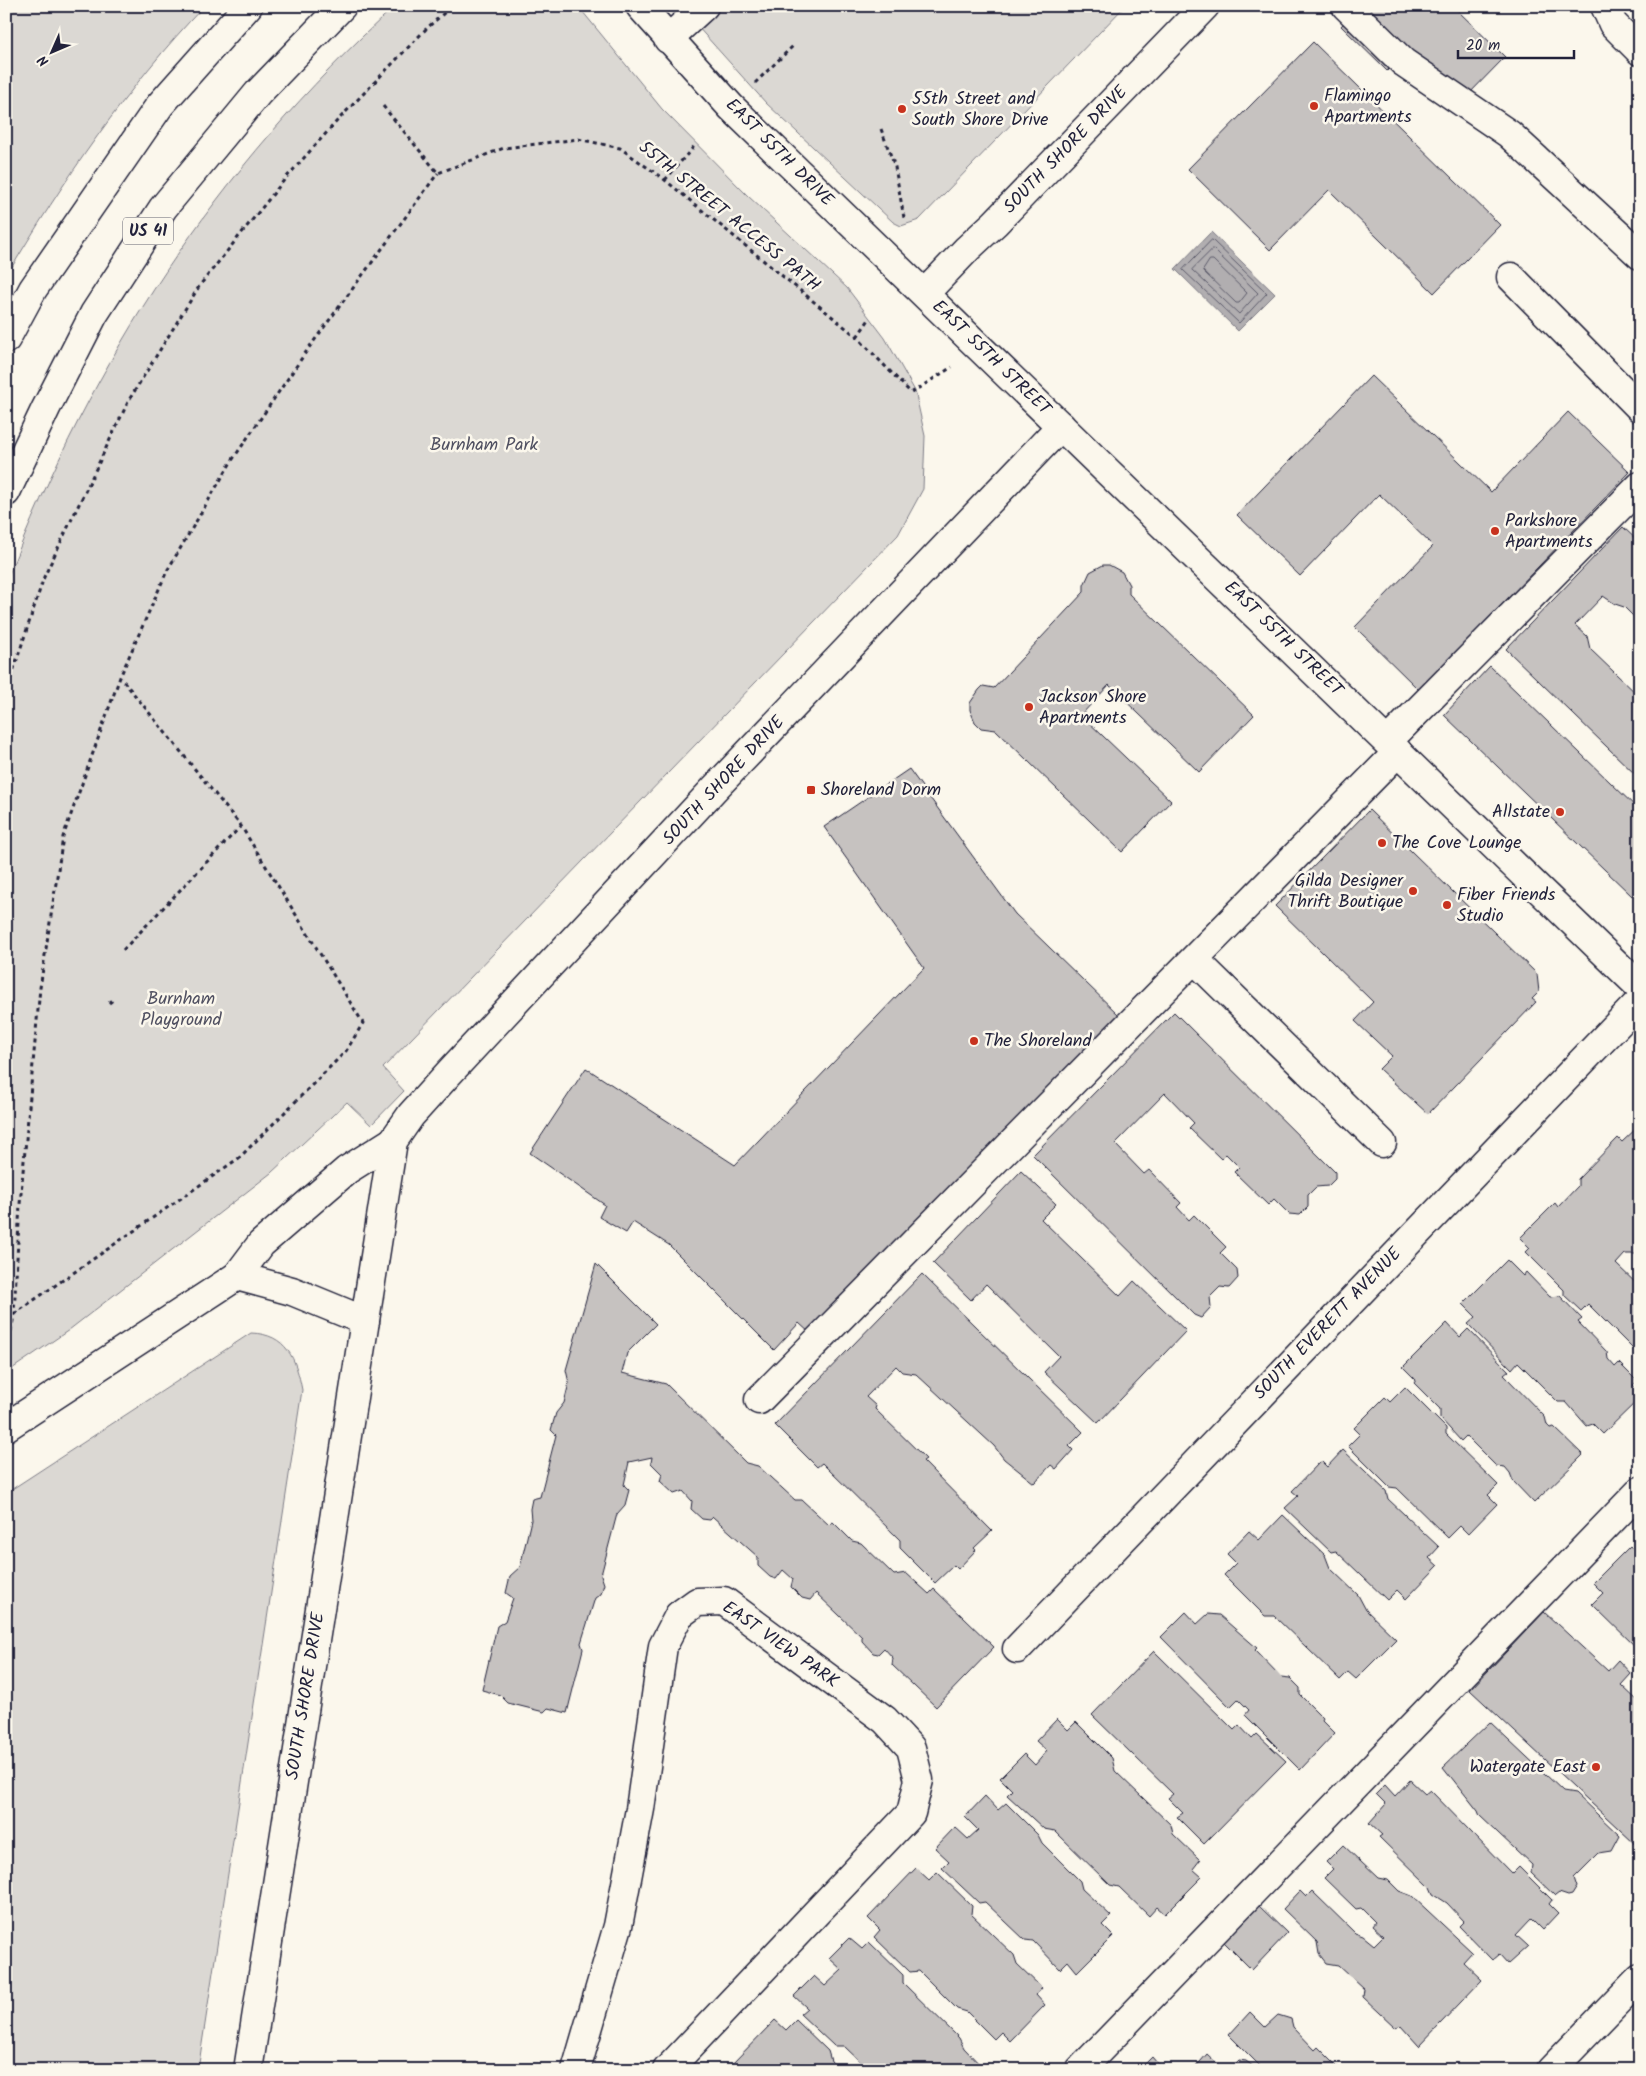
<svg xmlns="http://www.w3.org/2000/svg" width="1646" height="2076" viewBox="0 0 1646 2076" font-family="Kalam,sans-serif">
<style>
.green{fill:#dbd8d3;stroke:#7e7d87}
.water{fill:#b1aeb0;stroke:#787681}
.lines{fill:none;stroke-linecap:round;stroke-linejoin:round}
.shore{stroke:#5b5a6a;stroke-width:1}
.building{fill:#c6c2c0;stroke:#22223b}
.minor-casing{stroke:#22223b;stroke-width:31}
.highway-casing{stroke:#22223b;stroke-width:31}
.path{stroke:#22223b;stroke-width:3;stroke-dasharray:4 4;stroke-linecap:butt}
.minor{stroke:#fbf7ec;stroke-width:28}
.highway{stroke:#fbf7ec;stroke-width:28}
.poi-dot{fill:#c8321e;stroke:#fbf7ec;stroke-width:2}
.labels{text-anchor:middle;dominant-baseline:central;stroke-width:5;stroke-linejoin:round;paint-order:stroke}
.shield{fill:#fbf7ec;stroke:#636270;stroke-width:1}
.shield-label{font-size:16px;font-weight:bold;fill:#22223b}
.poi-label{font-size:18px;fill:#22223b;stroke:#fbf7ec;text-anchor:start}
.street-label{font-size:18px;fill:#22223b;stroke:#fbf7ec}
.park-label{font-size:18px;fill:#505061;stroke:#fbf7ec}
</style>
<rect width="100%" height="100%" fill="#fbf7ec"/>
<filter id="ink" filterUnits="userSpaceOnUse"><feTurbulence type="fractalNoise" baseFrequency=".02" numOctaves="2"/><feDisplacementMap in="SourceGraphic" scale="10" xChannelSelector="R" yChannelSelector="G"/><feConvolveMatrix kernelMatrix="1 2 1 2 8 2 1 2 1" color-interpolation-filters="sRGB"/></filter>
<g filter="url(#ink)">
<g class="green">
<path d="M6 6H204C127 87 63 181 6 277Z"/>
<path d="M395 6H578L662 109 748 196 847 288 885 338 915 391 925 436 923 489 898 535 383 1068 404 1091 371 1125 347 1102 271 1173 69 1330 6 1373V582C94 357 215 170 395 6Z"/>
<polygon points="679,6 1125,6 919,220 901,226 893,222 766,103"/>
<path d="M251 1333C287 1334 296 1359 302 1390L198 2070H6V1493Z"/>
</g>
<polygon class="water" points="1211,232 1275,294 1238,331 1175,269"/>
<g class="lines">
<g class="shore">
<polygon points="1212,240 1267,293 1239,323 1183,270"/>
<polygon points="1213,249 1258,293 1239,314 1192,270"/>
<polygon points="1210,260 1213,260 1247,293 1239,303 1236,303 1203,271"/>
</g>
</g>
<g class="building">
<polygon points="1360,6 1453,6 1505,57 1462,101 1409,49 1387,71 1341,26"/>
<polygon points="1538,6 1551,6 1545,13"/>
<polygon points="1313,42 1500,225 1434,293 1329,190 1270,250 1188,169"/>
<polygon points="1371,376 1491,492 1568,412 1630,472 1419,690 1355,627 1433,546 1379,494 1300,576 1237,515"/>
<polygon points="1623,527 1640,543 1640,623 1624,607 1615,604 1603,596 1575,625 1587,636 1590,649 1640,697 1640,779 1506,649"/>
<polygon points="1103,565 1109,565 1122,572 1129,585 1129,594 1254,715 1199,772 1109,685 1081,715 1171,801 1122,852 996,730 981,728 975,722 970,710 970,703 979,690 983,686 994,688 1084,592 1084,585 1090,572"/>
<polygon points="1490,666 1640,811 1640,888 1632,896 1444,715"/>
<polygon points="909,769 1015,914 1119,1015 811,1334 799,1323 774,1350 669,1245 633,1222 626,1233 599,1217 605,1205 530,1153 586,1068 735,1165 924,968 824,827"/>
<polygon points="1369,810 1537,974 1539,992 1532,999 1536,1002 1428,1114 1379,1069 1392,1056 1355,1021 1373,1002 1275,906"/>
<polygon points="1174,1012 1335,1172 1335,1179 1328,1186 1316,1187 1308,1195 1308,1207 1300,1215 1289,1214 1274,1199 1268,1205 1234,1172 1239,1167 1226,1154 1221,1159 1189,1128 1194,1123 1165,1093 1115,1144 1144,1174 1149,1170 1181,1203 1177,1207 1189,1220 1194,1215 1226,1247 1220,1253 1237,1270 1238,1278 1229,1288 1220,1287 1210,1297 1211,1307 1201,1318 1194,1315 1033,1155"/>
<polygon points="1640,1125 1640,1257 1637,1254 1625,1254 1616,1264 1640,1287 1640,1356 1588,1304 1581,1311 1564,1295 1564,1290 1526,1252 1530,1248 1520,1238 1555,1203 1558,1207 1578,1186 1578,1179 1618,1138 1622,1142"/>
<polygon points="1021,1171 1056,1204 1041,1219 1120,1296 1134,1281 1186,1331 1098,1423 1044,1372 1059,1356 986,1284 971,1300 933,1263"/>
<polygon points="1507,1260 1523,1276 1526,1272 1550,1297 1560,1296 1582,1319 1578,1322 1607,1352 1608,1359 1615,1367 1619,1363 1637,1381 1633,1385 1640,1392 1640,1398 1603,1434 1593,1424 1587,1426 1566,1402 1558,1402 1518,1362 1512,1369 1468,1324 1476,1317 1463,1304"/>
<polygon points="596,1264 656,1324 627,1353 622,1373 666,1384 746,1463 758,1466 795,1500 802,1500 829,1525 833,1522 852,1541 861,1543 894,1575 906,1573 929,1594 934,1589 994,1647 936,1707 892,1665 893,1658 884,1648 878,1654 873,1653 862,1641 862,1637 816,1593 810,1600 802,1598 791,1587 793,1579 783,1570 776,1579 770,1577 758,1566 758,1557 713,1517 710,1520 702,1519 691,1509 692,1501 683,1491 674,1494 660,1481 662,1474 651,1463 652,1457 629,1462 624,1485 629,1490 625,1505 617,1514 601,1575 604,1584 601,1594 595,1598 581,1643 583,1649 567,1713 548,1708 544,1712 508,1703 500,1695 482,1690 497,1626 505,1621 513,1598 506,1593 510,1576 520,1567 531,1520 530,1509 532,1499 540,1497 556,1435 551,1430 556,1413 564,1403 569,1383 566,1370"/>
<polygon points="922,1274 1083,1432 1069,1446 1073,1450 1056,1469 1051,1465 1034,1483 1004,1459 994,1446 916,1374 902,1372 896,1366 866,1397 876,1406 875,1409 926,1459 923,1461 992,1531 974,1548 976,1550 958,1569 954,1565 935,1583 900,1548 900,1540 822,1463 817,1467 775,1425"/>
<polygon points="1447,1323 1460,1337 1468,1329 1509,1371 1504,1375 1545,1417 1547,1425 1550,1428 1554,1427 1583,1455 1534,1503 1513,1481 1510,1473 1505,1467 1496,1466 1466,1436 1461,1441 1440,1418 1440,1409 1414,1383 1416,1380 1403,1367"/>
<polygon points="1405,1387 1446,1428 1446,1434 1498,1485 1488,1495 1497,1504 1468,1534 1460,1526 1448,1538 1397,1488 1389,1487 1348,1446 1360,1434 1354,1428 1385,1397 1390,1402"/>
<polygon points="1343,1450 1386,1491 1388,1499 1439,1547 1429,1558 1438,1566 1406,1599 1397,1590 1387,1600 1336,1551 1331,1552 1285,1508 1298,1496 1292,1491 1321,1461 1327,1467"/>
<polygon points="1283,1515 1325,1555 1330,1568 1358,1595 1366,1610 1396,1639 1356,1679 1348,1672 1340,1680 1274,1616 1265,1616 1224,1575 1236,1563 1227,1554 1249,1531 1259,1540"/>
<polygon points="1630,1546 1640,1556 1640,1651 1592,1604 1603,1593 1593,1583"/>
<polygon points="1186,1612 1197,1624 1208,1614 1219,1615 1257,1648 1255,1650 1281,1677 1290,1678 1300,1688 1300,1695 1323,1718 1322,1720 1335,1733 1300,1770 1245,1715 1249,1710 1238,1699 1230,1707 1161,1637"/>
<polygon points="1544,1612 1608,1671 1618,1660 1631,1674 1621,1685 1640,1703 1640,1836 1634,1843 1470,1690"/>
<polygon points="1154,1651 1234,1730 1239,1725 1252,1739 1257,1734 1286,1761 1204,1844 1177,1817 1183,1813 1168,1798 1173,1794 1092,1715"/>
<polygon points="1057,1719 1068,1730 1076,1722 1112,1758 1115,1771 1171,1825 1173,1834 1200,1860 1193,1869 1202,1877 1165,1914 1157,1907 1149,1916 1119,1887 1110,1885 1055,1831 1044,1829 1007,1795 1012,1790 1000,1778 1024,1754 1035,1765 1047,1751 1036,1741"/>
<polygon points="1490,1722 1563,1791 1575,1793 1620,1836 1612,1851 1599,1853 1574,1878 1577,1887 1572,1895 1568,1896 1559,1893 1555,1896 1531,1873 1532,1865 1480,1816 1478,1811 1443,1767"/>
<polygon points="1410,1780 1425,1794 1430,1790 1512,1874 1519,1867 1552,1900 1549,1904 1558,1913 1542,1930 1531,1919 1516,1935 1528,1946 1508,1964 1499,1954 1492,1960 1459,1926 1464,1921 1447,1903 1433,1894 1430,1887 1379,1837 1382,1835 1369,1823 1386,1804 1376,1794 1385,1785 1395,1796"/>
<polygon points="985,1796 998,1810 1006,1803 1038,1835 1042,1843 1080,1881 1082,1889 1111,1916 1102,1925 1113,1936 1077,1972 1068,1961 1060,1969 1033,1941 1025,1940 985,1902 979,1903 942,1868 949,1861 935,1848 955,1827 968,1839 978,1830 965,1817"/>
<polygon points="1343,1845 1378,1878 1388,1880 1399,1891 1412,1896 1472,1952 1463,1962 1482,1980 1419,2046 1400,2025 1396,2028 1363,1997 1364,1989 1338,1965 1326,1963 1319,1954 1317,1942 1283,1909 1300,1891 1306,1897 1312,1891 1355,1933 1363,1936 1374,1945 1383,1936 1372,1926 1375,1922 1361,1908 1356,1909 1324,1878 1333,1869 1326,1862"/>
<polygon points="916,1868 929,1880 937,1872 972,1906 971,1914 1014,1955 1017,1964 1042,1988 1036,1995 1045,2005 1010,2041 1001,2032 994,2039 967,2012 957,2009 919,1971 910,1972 874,1937 880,1930 868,1918"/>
<polygon points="1259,1906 1287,1933 1252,1970 1224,1942"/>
<polygon points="849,1938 862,1949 869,1942 903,1975 903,1983 959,2038 964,2048 985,2070 869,2070 844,2046 834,2046 800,2014 807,2008 794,1996 814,1976 825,1986 842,1970 829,1958"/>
<polygon points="1250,2012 1265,2027 1278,2015 1291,2019 1293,2027 1315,2050 1318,2047 1340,2069 1264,2070 1229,2035"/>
<polygon points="775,2020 786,2030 796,2020 828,2051 831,2061 840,2070 731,2070 729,2067"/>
<polygon points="1207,2054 1224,2070 1193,2070"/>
<polygon points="1152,2057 1163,2070 1139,2070"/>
<polygon points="1239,2060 1246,2061 1258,2070 1235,2070 1234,2065"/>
</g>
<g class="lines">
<defs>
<g id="minor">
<polyline points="640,6 731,107 1640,987"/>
<polyline points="1346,6 1403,62 1509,134 1640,255"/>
<polyline points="1605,6 1613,24 1640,51"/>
<polyline points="668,39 704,6"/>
<polyline points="1511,277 1640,408"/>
<polyline points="925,293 967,249 995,223 1205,6"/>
<polyline points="1388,741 1640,486"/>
<polyline points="1195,960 1382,1143"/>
<polyline points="237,1276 261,1244 347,1170 393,1141"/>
<polyline points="759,1400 1398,752"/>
<polyline points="6,1427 237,1276 292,1291 365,1321"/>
<polyline points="1017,1649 1640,1001"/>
<polyline points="248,2070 393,1141 411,1115 448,1074 715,788 1061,426"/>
<polyline points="576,2070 618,1926 640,1809 663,1646 679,1615 697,1602 724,1601 885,1720 911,1748 919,1780 911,1813 667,2070"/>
<polyline points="1080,2070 1640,1491"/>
<polyline points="1551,2070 1640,1978"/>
</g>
<g id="highway">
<polyline points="6,339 33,289 160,105 248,6"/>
<polyline points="6,492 46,408 94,314 163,208 258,93 342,6"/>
</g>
</defs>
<use href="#minor" class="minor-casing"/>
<use href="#highway" class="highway-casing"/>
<g class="path">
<polyline points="755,83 794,45"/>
<polyline points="383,106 438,173 504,148 578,139 620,148 665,180 857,337 911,393 952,367"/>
<polyline points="881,129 895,167 904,218"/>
<polyline points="665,180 696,144"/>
<polyline points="857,337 870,318"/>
<polyline points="6,693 44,577 129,400 200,285 285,179 337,121 427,28 452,6"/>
<polyline points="123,950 241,826"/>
<polyline points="109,1003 114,999"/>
<polyline points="14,1314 239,1158 346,1051 363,1023 241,826 121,678"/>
<polyline points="6,1363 14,1314 20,1204 40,988 63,837 120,677 167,571 231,462 308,349 438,173"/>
</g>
<use href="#minor" class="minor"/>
<use href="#highway" class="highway"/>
</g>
</g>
<g class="poi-dot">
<circle cx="1314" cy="106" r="5"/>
<circle cx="902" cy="109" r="5"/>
<circle cx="1495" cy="531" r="5"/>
<circle cx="1029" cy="707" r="5"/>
<rect x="806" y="785" width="10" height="10" rx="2.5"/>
<circle cx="1560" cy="812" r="5"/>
<circle cx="1382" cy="843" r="5"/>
<circle cx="1413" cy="891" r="5"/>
<circle cx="1447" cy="905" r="5"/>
<circle cx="974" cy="1041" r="5"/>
<circle cx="1596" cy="1767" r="5"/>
</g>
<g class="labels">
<rect class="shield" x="123" y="217.5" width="50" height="27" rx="4"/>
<g class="shield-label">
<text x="148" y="231">US 41</text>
</g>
<g class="poi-label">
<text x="1324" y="96">Flamingo<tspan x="1324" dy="21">Apartments</tspan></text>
<text x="912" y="99">55th Street and<tspan x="912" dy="21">South Shore Drive</tspan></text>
<text x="1505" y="521">Parkshore<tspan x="1505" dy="21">Apartments</tspan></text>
<text x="1039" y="697">Jackson Shore<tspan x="1039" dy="21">Apartments</tspan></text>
<text x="821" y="790">Shoreland Dorm</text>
<text x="1550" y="812" text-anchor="end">Allstate</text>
<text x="1392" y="843">The Cove Lounge</text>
<text x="1403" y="881" text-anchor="end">Gilda Designer<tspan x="1403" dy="21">Thrift Boutique</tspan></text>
<text x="1457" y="895">Fiber Friends<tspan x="1457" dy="21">Studio</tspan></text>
<text x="984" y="1041">The Shoreland</text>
<text x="1586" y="1767" text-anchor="end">Watergate East</text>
</g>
<g class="street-label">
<text transform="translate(1066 150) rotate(-46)">SOUTH SHORE DRIVE</text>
<text transform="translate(779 153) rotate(45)">EAST 55TH DRIVE</text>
<text transform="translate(729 217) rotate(39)">55TH STREET ACCESS PATH</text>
<text transform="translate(991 358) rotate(44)">EAST 55TH STREET</text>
<text transform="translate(1283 639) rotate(44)">EAST 55TH STREET</text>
<text transform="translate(724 781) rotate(-47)">SOUTH SHORE DRIVE</text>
<text transform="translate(1328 1324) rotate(-46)">SOUTH EVERETT AVENUE</text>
<text transform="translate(780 1645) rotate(35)">EAST VIEW PARK</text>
<text transform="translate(306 1696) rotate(-81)">SOUTH SHORE DRIVE</text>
</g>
<g class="park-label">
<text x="484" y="445">Burnham Park</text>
<text x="181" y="999">Burnham<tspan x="181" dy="21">Playground</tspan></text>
</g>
</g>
<rect width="1646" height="2076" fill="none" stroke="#fbf7ec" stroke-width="25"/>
<rect x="12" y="12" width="1621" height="2051" fill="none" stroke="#22223b" stroke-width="2" filter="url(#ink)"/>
<g transform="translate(52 52) rotate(225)" stroke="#fbf7ec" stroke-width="4" paint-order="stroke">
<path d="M0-4L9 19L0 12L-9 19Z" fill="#22223b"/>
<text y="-8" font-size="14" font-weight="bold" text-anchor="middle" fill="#22223b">N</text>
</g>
<path d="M1458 50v8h116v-8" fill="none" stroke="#22223b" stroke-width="2.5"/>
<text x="1466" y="50" font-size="15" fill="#22223b" stroke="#fbf7ec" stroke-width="4" paint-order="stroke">20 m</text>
</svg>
